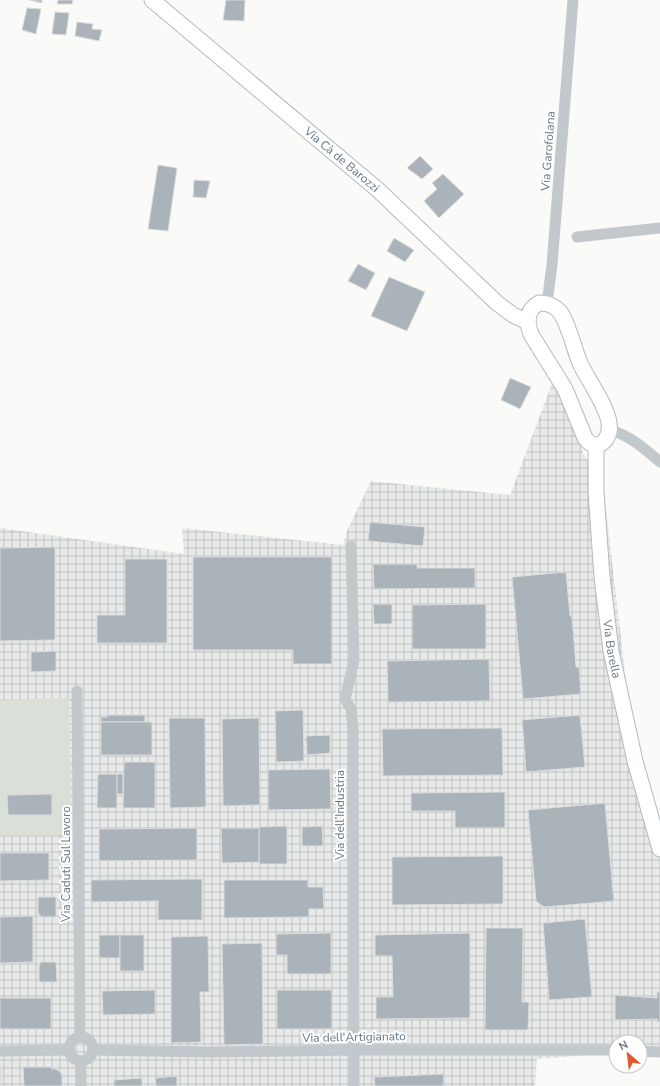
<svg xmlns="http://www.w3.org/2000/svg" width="660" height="1086" viewBox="0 0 660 1086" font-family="'Nunito Sans',sans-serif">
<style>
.industrial{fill:url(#industrial-grid)}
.green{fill:#dadfd7}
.building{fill:#aab3b9;stroke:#dcdcda}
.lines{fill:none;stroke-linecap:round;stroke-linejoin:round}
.secondary-casing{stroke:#b3babf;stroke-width:17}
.street{stroke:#c3c8cc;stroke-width:11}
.secondary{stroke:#fff;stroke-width:15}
.labels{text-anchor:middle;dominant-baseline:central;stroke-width:4;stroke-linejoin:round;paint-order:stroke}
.street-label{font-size:12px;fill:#657683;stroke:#fff}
</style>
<defs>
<pattern id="industrial-grid" width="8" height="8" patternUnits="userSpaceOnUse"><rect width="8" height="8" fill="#e8e9e9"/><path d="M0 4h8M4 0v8" fill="none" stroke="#c0c1c2"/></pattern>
</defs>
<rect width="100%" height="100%" fill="#fafaf8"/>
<polygon class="industrial" points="554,378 580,438 583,453 603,485 629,707 652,800 660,825 660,1050 640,1051 640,1042 616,1042 616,1053 537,1059 535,1086 0,1086 0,528 184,554 182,528 343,545 347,531 371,481 510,495"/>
<polygon class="green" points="69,698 71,835 0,836 0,700"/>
<g class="building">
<polygon points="29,0 42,0 42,3"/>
<polygon points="58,0 73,0 72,4 57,4"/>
<polygon points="226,0 245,0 244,21 223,20"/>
<polygon points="27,8 41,9 36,34 22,30"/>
<polygon points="55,12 69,13 66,35 52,34"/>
<polygon points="77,22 93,24 92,29 102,30 99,41 75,36"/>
<polygon points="420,156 433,169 422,179 407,168"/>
<polygon points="158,165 177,168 168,231 148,229"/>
<polygon points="443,174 464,194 439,218 424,201 437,189 432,183"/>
<polygon points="194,180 210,181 206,198 193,197"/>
<polygon points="394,238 414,250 405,262 387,251"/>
<polygon points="358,264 375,273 366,290 348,281"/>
<polygon points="389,277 425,292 407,331 371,316"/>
<polygon points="510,378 531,387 520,409 501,400"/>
<polygon points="370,522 425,527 423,546 368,541"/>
<polygon points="55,547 55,640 0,641 0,548"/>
<polygon points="193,557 332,557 332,664 293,664 293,650 193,650"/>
<polygon points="125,559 167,559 167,643 97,643 97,615 125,615"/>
<polygon points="373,564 417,564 417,568 475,568 475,588 374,589"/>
<polygon points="566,572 570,616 572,616 576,667 579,667 581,694 523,699 512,577"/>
<polygon points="373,604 392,604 392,624 374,624"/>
<polygon points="486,604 486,649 412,649 412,605"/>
<polygon points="56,651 56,671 31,672 31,652"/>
<polygon points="489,659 490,701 388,702 387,661"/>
<polygon points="303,710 304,761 276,762 275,711"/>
<polygon points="107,715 145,715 145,722 101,722 101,717 107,717"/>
<polygon points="580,715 585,767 526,772 522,720"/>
<polygon points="169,718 205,718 206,807 170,808"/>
<polygon points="259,718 260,805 223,806 222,719"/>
<rect x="101" y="722" width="51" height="33"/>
<polygon points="502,728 503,775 383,776 382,729"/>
<polygon points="330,735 330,753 307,755 306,736"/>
<polygon points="124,762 155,762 155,808 123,808"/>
<polygon points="330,769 331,809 268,810 268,770"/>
<polygon points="98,774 117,774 117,808 97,808"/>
<rect x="117" y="774" width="6" height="20"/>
<polygon points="505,792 505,828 455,828 455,811 411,811 411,793"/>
<polygon points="52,794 52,815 8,815 7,795"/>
<polygon points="605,803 614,901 544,907 536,901 528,810"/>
<polygon points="287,826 287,864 259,864 259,827"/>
<polygon points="322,826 323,846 302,846 302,827"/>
<polygon points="197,828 197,860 99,861 99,829"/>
<polygon points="221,828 259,828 259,862 222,863"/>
<polygon points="0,853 49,853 49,880 0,881"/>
<polygon points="503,856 503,904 392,905 392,857"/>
<polygon points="202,879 202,920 158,920 158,901 91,902 91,880"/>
<polygon points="224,880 308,880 308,887 323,887 324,909 309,909 309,917 224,918"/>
<polygon points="38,897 56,897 56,917 40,917 40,914 38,914"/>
<polygon points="33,916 33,962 0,963 0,917"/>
<polygon points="585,919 592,997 549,1000 543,923"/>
<polygon points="486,928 523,928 522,1002 529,1002 528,1030 485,1030"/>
<polygon points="331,933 331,974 287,974 287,955 276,955 276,934"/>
<polygon points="470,933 470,1018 376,1019 376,997 393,997 392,956 375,956 375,935"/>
<rect x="99" y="935" width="21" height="23"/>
<rect x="120" y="935" width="24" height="36"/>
<polygon points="208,936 209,992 200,992 201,1042 171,1043 171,937"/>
<polygon points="262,943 263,1044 224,1045 222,944"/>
<polygon points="40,962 56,962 57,982 39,982 39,965 40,965"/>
<polygon points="155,990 155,1014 103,1015 102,991"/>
<rect x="277" y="990" width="55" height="39"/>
<polygon points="657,992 660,992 660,1021 657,1022 657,1019 615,1020 615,995 657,998"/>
<rect x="0" y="998" width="51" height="31"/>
<rect x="0" y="1067" width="1" height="19"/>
<polygon points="23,1067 52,1067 52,1069 56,1069 61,1073 62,1076 62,1086 24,1086"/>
<polygon points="444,1074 443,1086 375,1086 374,1077"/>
<polygon points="177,1076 177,1086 156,1086 155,1078"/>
<polygon points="142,1078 142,1086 114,1086 114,1080"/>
</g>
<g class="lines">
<defs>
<g id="secondary">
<path id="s1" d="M152 0 377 189 497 303 513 315 528 322"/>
<path d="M539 303C548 303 554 305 560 312 568 322 574 349 580 363 588 381 607 405 609 423 612 440 596 454 585 438L565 389 532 336C526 324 526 310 539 303Z"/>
<path id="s2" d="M596 445V491L602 577 611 651 635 761 660 849"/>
</g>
</defs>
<use href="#secondary" class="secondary-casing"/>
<g class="street">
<polyline points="577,237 660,228"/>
<polyline points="547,303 552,265 573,0"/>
<path d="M610 430C629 435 645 449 660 462"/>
<polyline points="351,546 354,660 345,699 351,709 353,727 354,1086"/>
<polyline points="77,691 80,1037"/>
<circle cx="81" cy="1049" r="12"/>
<polyline points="93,1050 210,1052 354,1050 616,1050"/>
<polyline points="0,1051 69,1050"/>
<polyline points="640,1051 660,1052"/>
<polyline points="81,1061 81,1086"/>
</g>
<use href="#secondary" class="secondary"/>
</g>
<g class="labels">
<g class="street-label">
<text transform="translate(548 151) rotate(-86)">Via Garofolana</text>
<text stroke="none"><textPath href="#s1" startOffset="248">Via Cà de Barozzi</textPath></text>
<text stroke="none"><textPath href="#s2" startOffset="205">Via Barella</textPath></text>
<text transform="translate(340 815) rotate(-90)">Via dell’Industria</text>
<text transform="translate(66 864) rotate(-90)">Via Caduti Sul Lavoro</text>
<text transform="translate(354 1037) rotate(-1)">Via dell'Artigianato</text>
</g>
</g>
<g transform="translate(628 1054) rotate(332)"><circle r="19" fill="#ffffff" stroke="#c1c8cd"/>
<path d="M0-3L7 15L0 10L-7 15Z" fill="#e4572e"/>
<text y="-6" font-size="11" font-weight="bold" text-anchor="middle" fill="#657683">N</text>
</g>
</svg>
